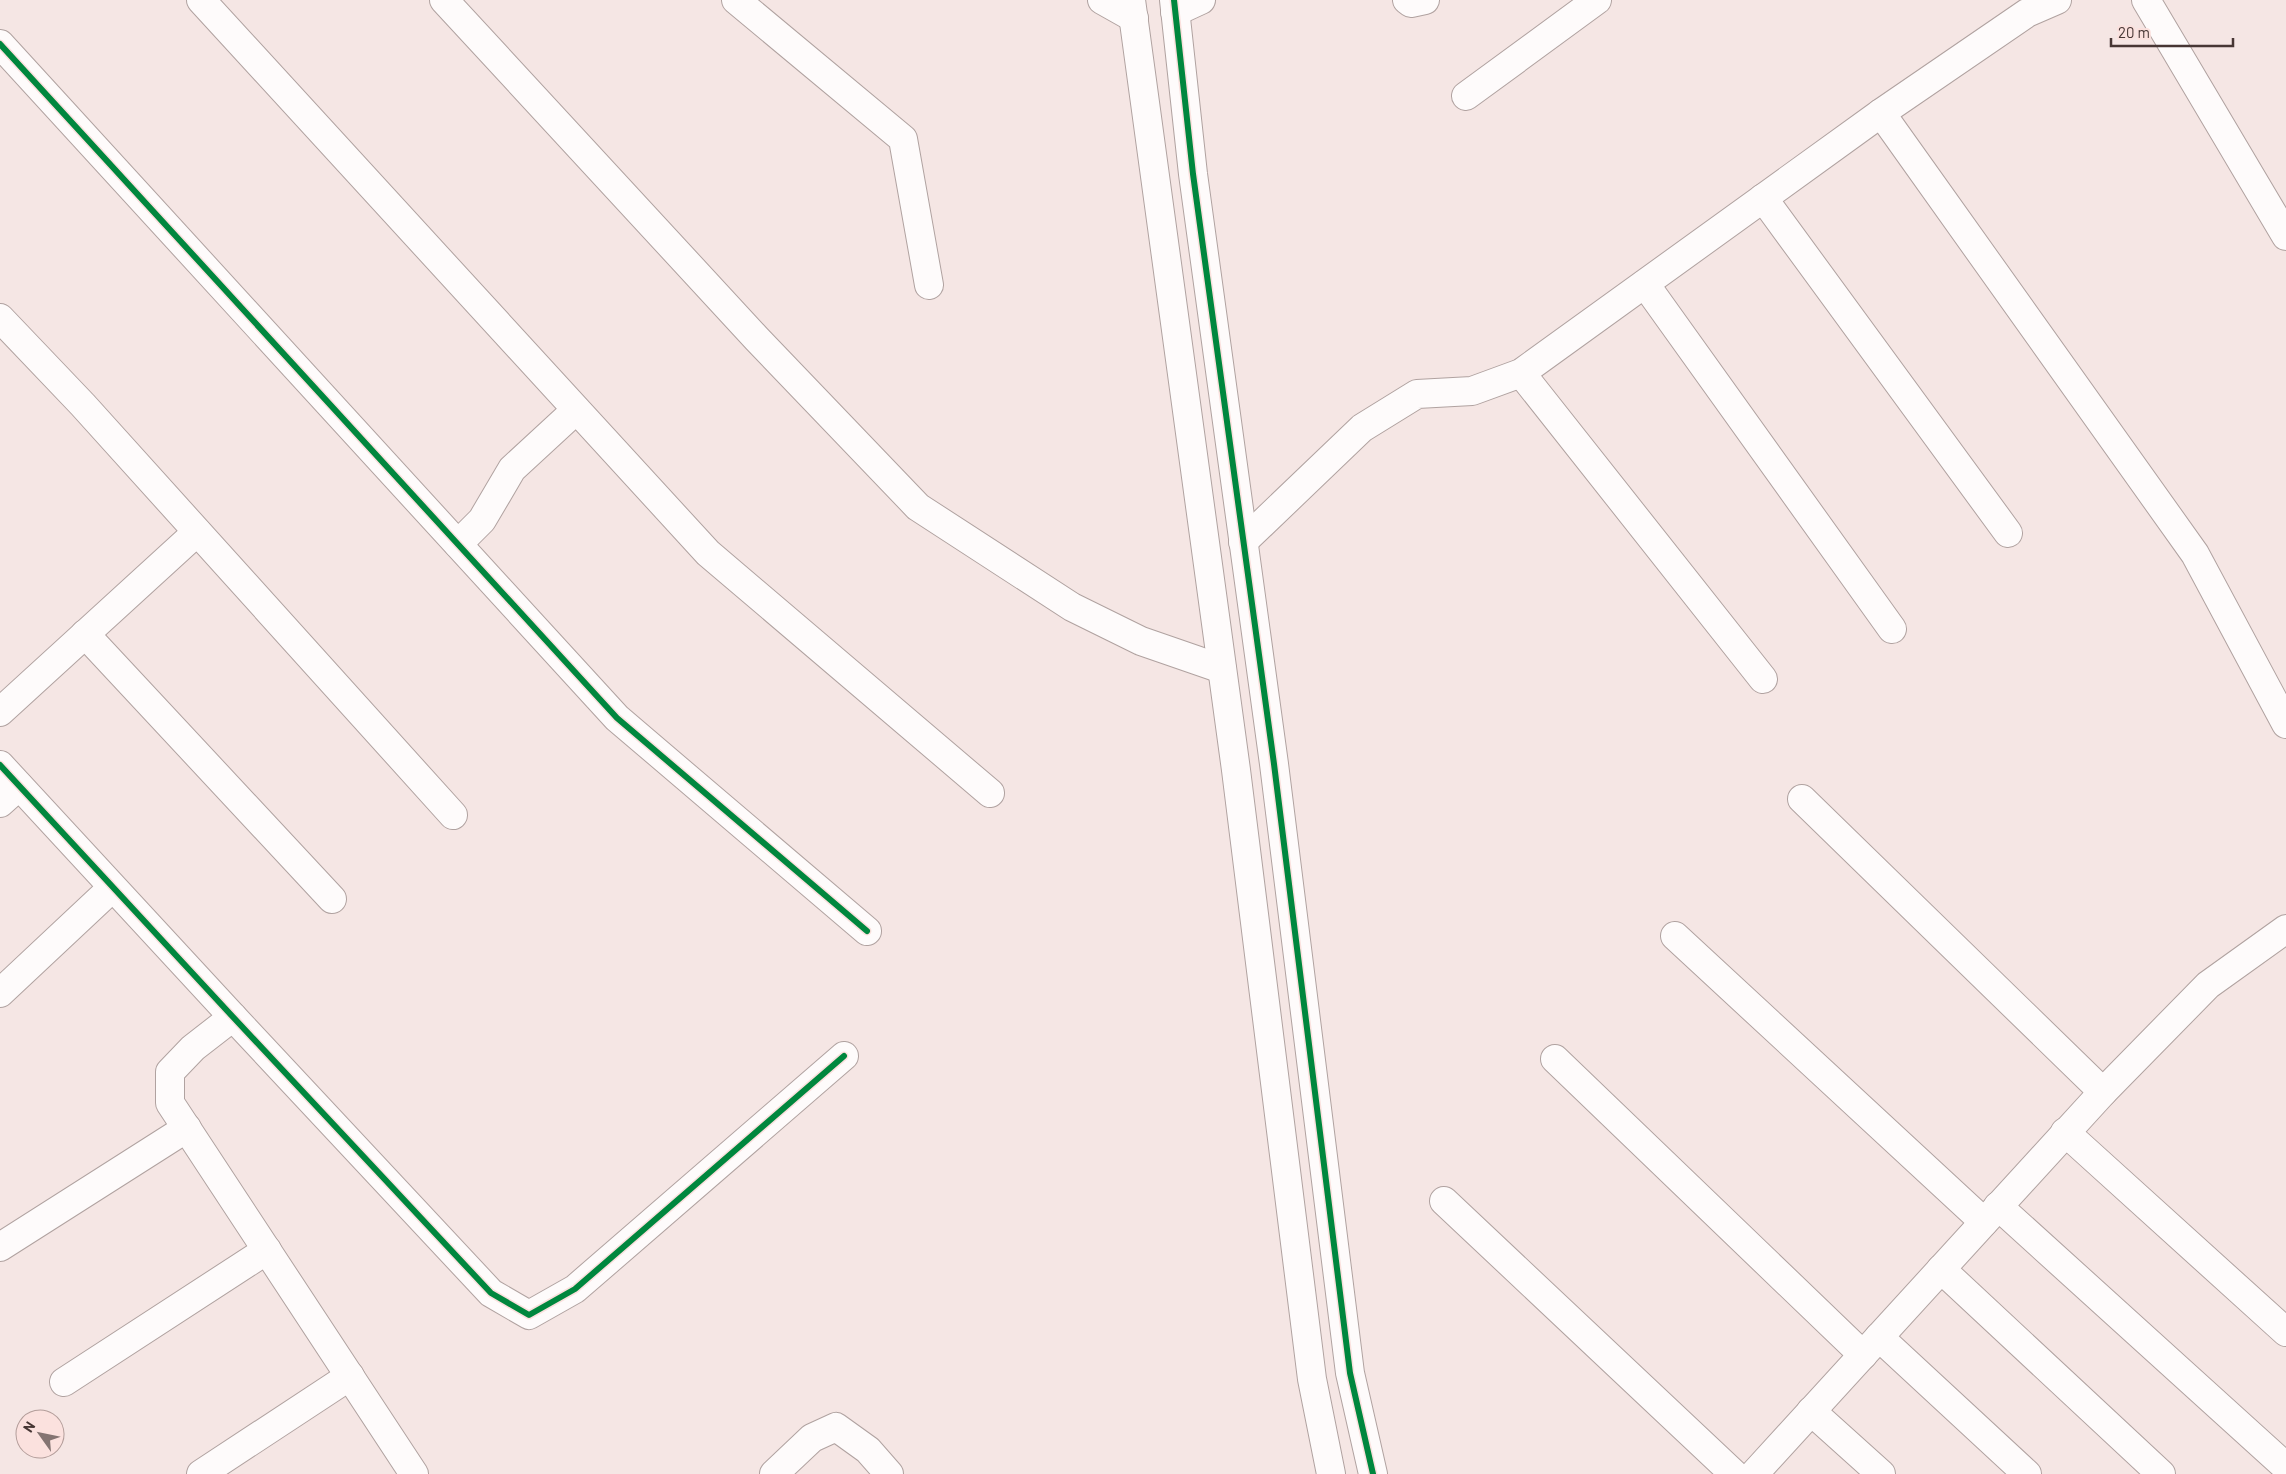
<svg xmlns="http://www.w3.org/2000/svg" width="2286" height="1474" viewBox="0 0 2286 1474" font-family="Barlow,sans-serif">
<style>
.lines{fill:none;stroke-linecap:round;stroke-linejoin:round}
.minor-casing{stroke:#b0a2a0;stroke-width:30}
.minor{stroke:#fefbfb;stroke-width:28}
.cycleway-casing{stroke:#fbe1de;stroke-width:9}
.cycleway{stroke:#00873e;stroke-width:6}
</style>
<rect width="100%" height="100%" fill="#f5e6e4"/>
<g class="lines">
<defs>
<g id="minor">
<polyline points="201,0 708,553 990,793"/>
<polyline points="444,0 757,339 918,507 1072,607 1141,641 1222,669"/>
<polyline points="736,0 903,139 929,285"/>
<polyline points="1102,0 1134,18"/>
<polyline points="1131,0 1236,770 1312,1379 1331,1474"/>
<polyline points="1174,0 1193,174 1274,764 1350,1373 1373,1474"/>
<polyline points="1407,0 1411,3 1425,0"/>
<polyline points="2146,0 2286,236"/>
<polyline points="1175,12 1201,0"/>
<polyline points="0,44 617,718 867,931"/>
<polyline points="1466,96 1597,0"/>
<polyline points="1881,113 2195,554 2286,724"/>
<polyline points="1763,198 2008,533"/>
<polyline points="1645,284 1892,629"/>
<polyline points="0,318 83,405 453,815"/>
<polyline points="1521,373 1763,679"/>
<polyline points="1243,542 1362,428 1417,394 1472,391 1521,373 1881,113 2027,13 2057,0"/>
<polyline points="458,544 482,520 512,469 576,410"/>
<polyline points="85,634 332,899"/>
<polyline points="0,712 197,532"/>
<polyline points="0,765 233,1017 491,1293 529,1315 575,1289 844,1056"/>
<polyline points="1802,799 2103,1092"/>
<polyline points="0,803 19,786"/>
<polyline points="1675,936 1984,1222"/>
<polyline points="0,993 112,888"/>
<polyline points="233,1017 193,1048 170,1072 170,1103 414,1474"/>
<polyline points="1555,1059 1863,1355"/>
<polyline points="2065,1132 2286,1332"/>
<polyline points="1444,1201 1734,1474"/>
<polyline points="1998,1206 2286,1467"/>
<polyline points="0,1247 187,1128"/>
<polyline points="1941,1269 2161,1474"/>
<polyline points="1879,1337 2027,1474"/>
<polyline points="64,1382 267,1250"/>
<polyline points="1811,1411 1881,1474"/>
<polyline points="201,1474 350,1376"/>
<polyline points="774,1474 812,1438 836,1427 868,1450 889,1474"/>
<polyline points="1754,1474 2103,1092 2208,985 2286,929"/>
</g>
</defs>
<use href="#minor" class="minor-casing"/>
<use href="#minor" class="minor"/>
<defs>
<g id="cycleway">
<polyline points="1174,0 1193,174 1274,764 1350,1373 1373,1474"/>
<polyline points="0,44 617,718 867,931"/>
<polyline points="0,765 233,1017 491,1293 529,1315 575,1289 844,1056"/>
</g>
</defs>
<use href="#cycleway" class="cycleway-casing"/>
<use href="#cycleway" class="cycleway"/>
</g>
<g transform="translate(40 1434) rotate(303)"><circle r="24" fill="#fbe1de" stroke="#b39d9a"/>
<path d="M0-4L9 19L0 12L-9 19Z" fill="#847472"/>
<text y="-8" font-size="14" font-weight="bold" text-anchor="middle" fill="#473634">N</text>
</g>
<path d="M2111 38v8h122v-8" fill="none" stroke="#473634" stroke-width="2.5"/>
<text x="2118" y="38" font-size="15" fill="#473634" stroke="#fbe1de" stroke-width="4" paint-order="stroke">20 m</text>
</svg>
